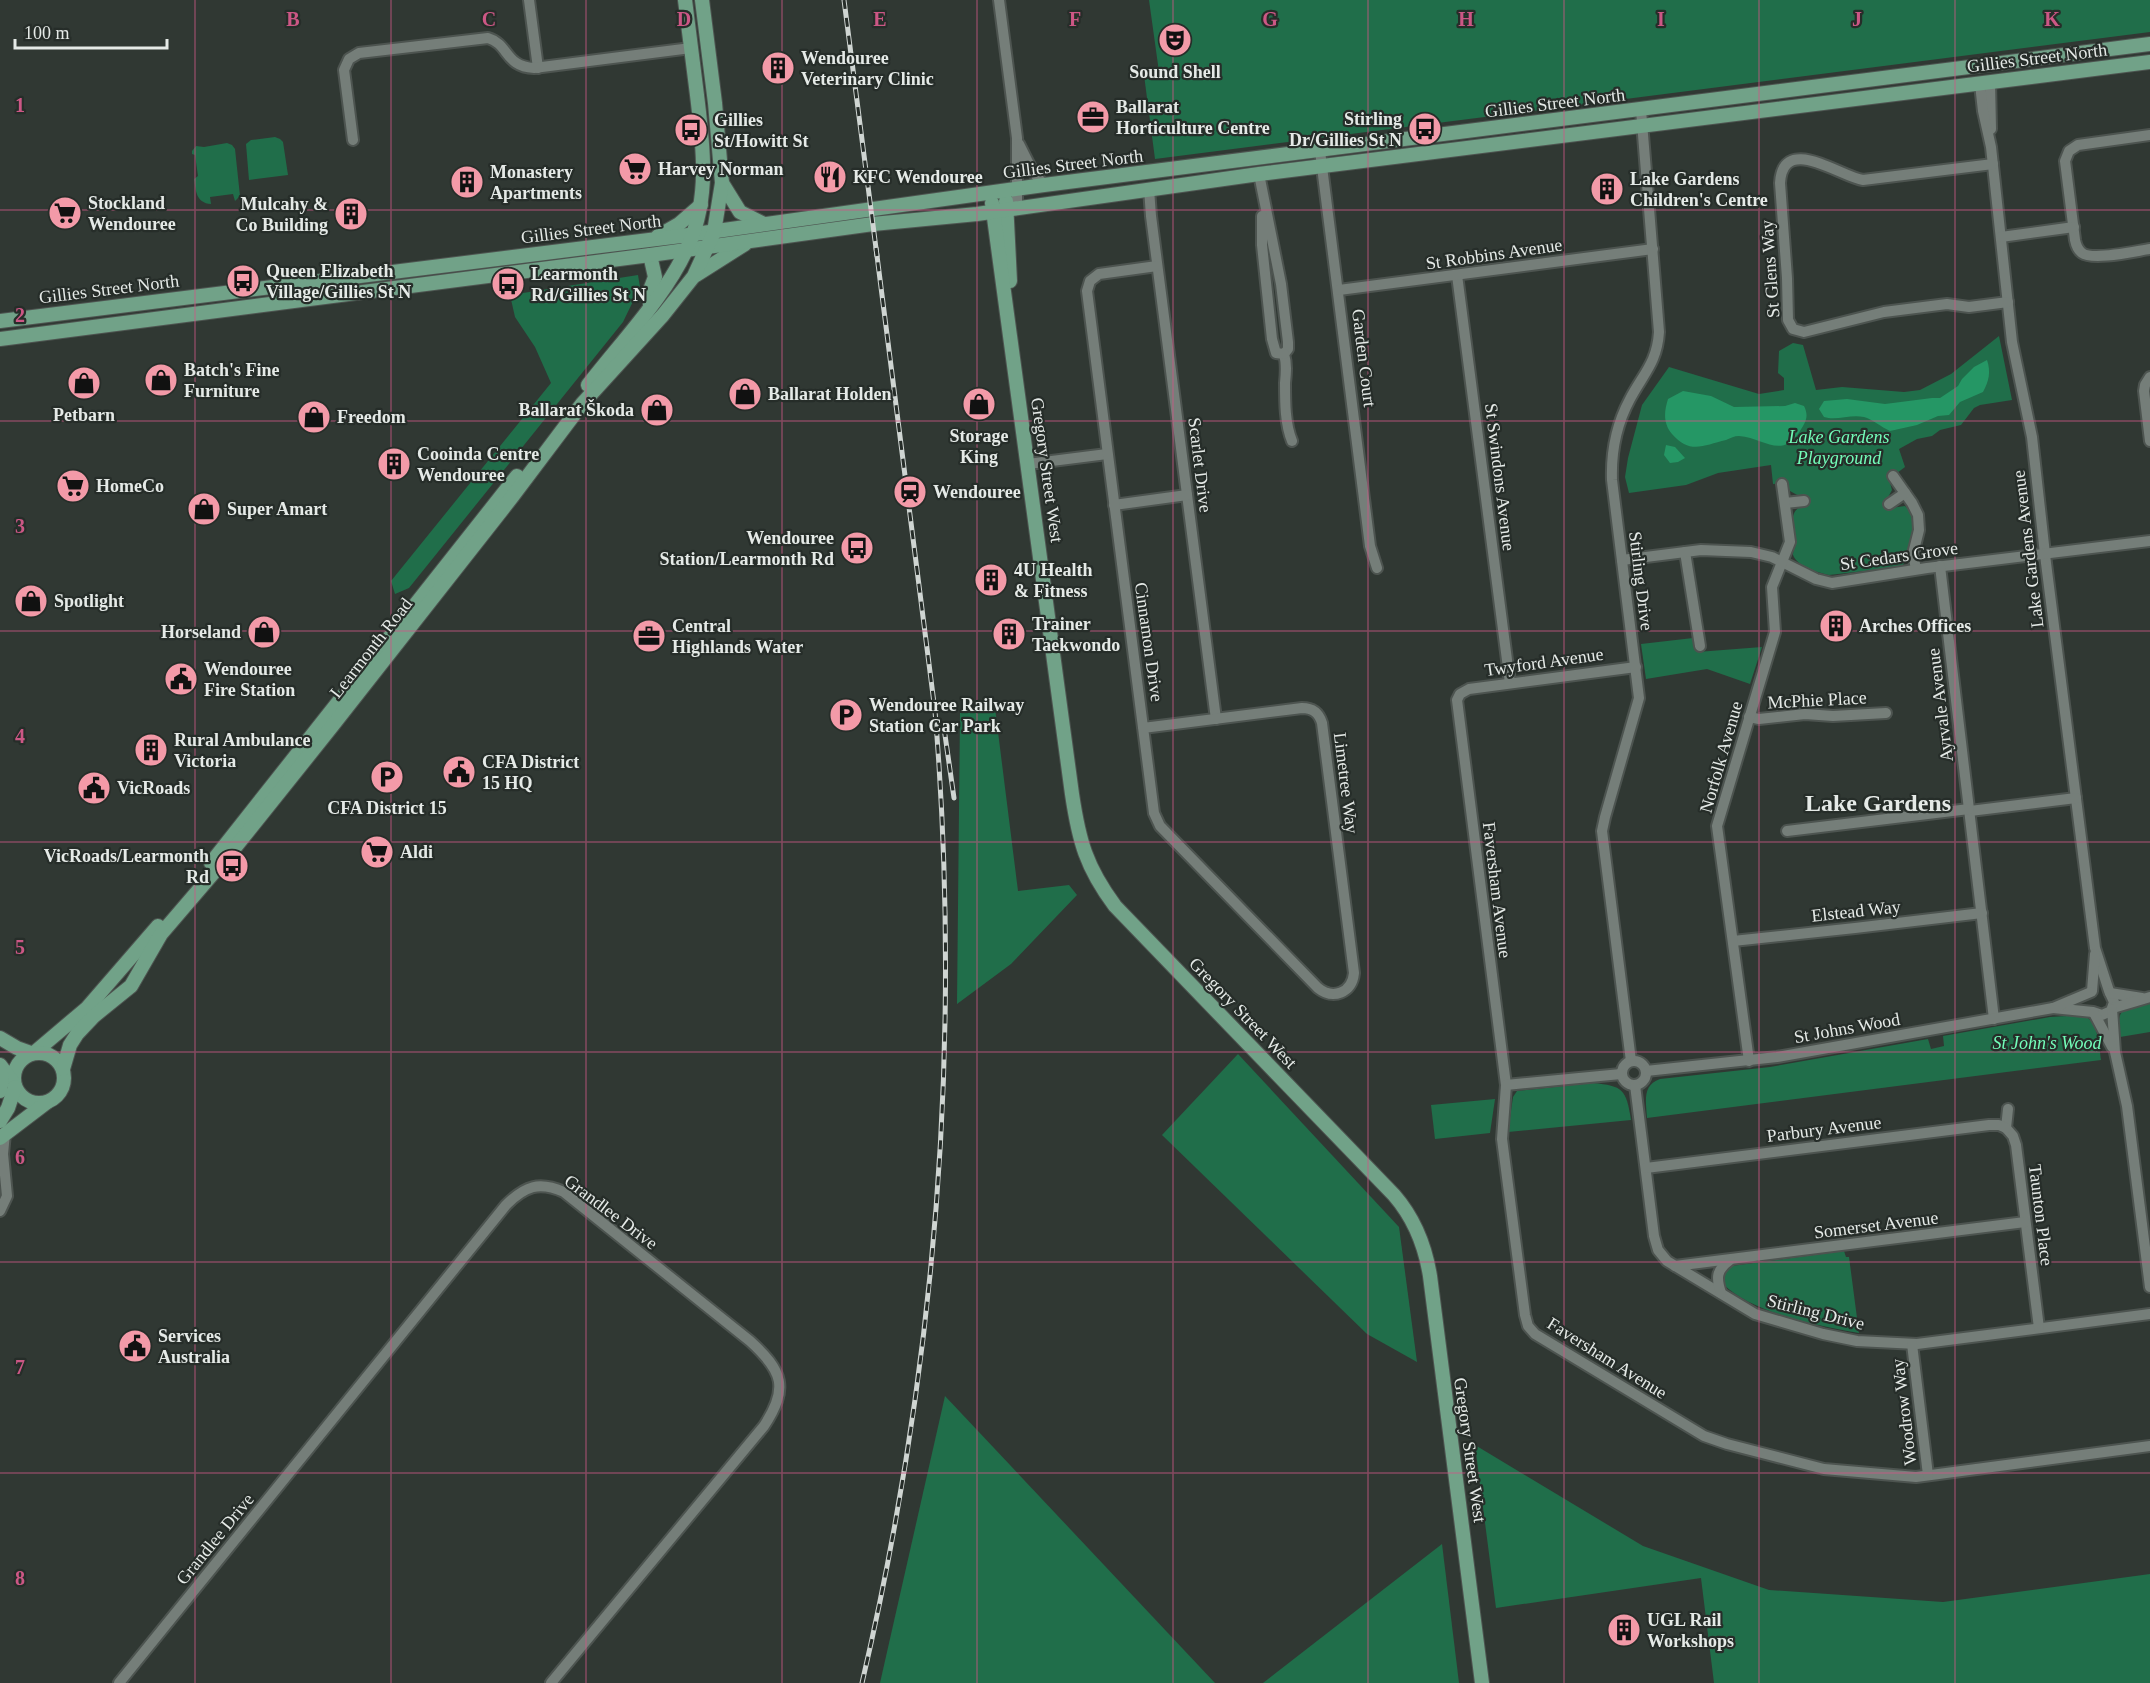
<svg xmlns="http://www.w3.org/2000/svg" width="2150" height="1683" viewBox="0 0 2150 1683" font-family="'Times New Roman',serif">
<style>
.green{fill:#206e4a}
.water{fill:#259765}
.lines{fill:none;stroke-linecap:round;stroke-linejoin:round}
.minor-casing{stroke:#4d5450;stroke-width:14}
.major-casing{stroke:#4d5450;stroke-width:16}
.minor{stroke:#757e79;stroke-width:10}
.major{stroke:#71a288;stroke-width:14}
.rail-casing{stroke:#cfd5d2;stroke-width:5}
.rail{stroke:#262d29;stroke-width:3;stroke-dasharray:9;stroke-linecap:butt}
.grid{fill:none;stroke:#cc5785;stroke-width:1.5;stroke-opacity:0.55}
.labels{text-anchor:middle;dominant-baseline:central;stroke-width:4.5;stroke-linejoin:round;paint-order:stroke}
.poi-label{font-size:18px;font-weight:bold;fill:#e5eae7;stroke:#262d29;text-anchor:start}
.street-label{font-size:18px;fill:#e5eae7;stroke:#262d29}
.park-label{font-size:18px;font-style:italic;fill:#73fdb9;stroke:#262d29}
.district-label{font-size:24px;font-weight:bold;fill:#e5eae7;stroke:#262d29}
.grid-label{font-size:20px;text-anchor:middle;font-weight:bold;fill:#cc5785;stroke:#262d29;stroke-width:4.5;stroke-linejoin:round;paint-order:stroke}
</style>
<rect width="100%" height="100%" fill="#303833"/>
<g class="green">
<polygon points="1149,0 2150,0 2150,32 1155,159 1144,75 1159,72"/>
<polygon points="275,137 280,139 283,142 288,175 249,180 246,144 251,140"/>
<path d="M227 143 232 145 235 149 240 196 235 201 233 194 210 197 211 204C196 203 196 191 194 179L198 176 195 155 192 154V151L196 146 204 147Z"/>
<polygon points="638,275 640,287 623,322 409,588 395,594 391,581 551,383 535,347 515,317 510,295"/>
<path d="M1999 336 2012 400 1980 405 1974 408 1961 425 1940 430 1932 436 1917 439 1899 449 1905 467 1889 479 1892 490 1886 501 1891 508 1905 506 1913 514C1915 531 1908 544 1908 559L1901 567 1829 575C1816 572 1798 567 1793 555 1793 551 1794 548 1795 545 1796 530 1786 515 1801 506L1799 496 1790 491 1787 483 1773 484 1771 465 1718 473 1686 485 1629 493 1625 477 1628 458 1642 405 1669 367 1759 394 1784 390V378L1778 373 1779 351 1793 343 1803 345 1816 390 1842 387 1904 392 1920 390 1951 374Z"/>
<polygon points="1693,638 1697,652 1762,647 1750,684 1707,669 1646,679 1641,644"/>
<polygon points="995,708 1018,891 1069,885 1077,895 1011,964 957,1004 960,713"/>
<path d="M2150 1003V1032L2120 1037C2116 1007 2123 1007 2150 1003Z"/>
<path d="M2084 1015C2099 1024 2099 1045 2101 1060L1647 1118C1646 1102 1642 1085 1660 1079L1770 1067 1928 1039 1931 1049 1944 1046 1943 1036 2050 1017Z"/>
<polygon points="1238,1054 1399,1227 1417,1362 1367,1334 1162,1135"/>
<path d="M1593 1083C1623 1086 1626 1089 1631 1120L1508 1132 1513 1097 1517 1091Z"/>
<polygon points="1495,1099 1490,1133 1435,1139 1431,1105"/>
<path d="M1844 1251 1846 1257H1849L1859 1333C1819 1326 1752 1313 1723 1284L1722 1272 1731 1266Z"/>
<polygon points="945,1396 1215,1683 880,1683"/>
<polygon points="1475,1445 1643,1546 1769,1590 1943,1602 2150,1574 2150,1683 1714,1683 1701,1578 1496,1608"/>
<polygon points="1442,1544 1459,1683 1263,1683"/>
</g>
<g class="water">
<path d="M1987 360C1991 372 1989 381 1983 392L1960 402 1949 415 1938 416 1917 425 1890 431C1881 427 1872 419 1864 417 1850 414 1837 421 1824 417L1819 409 1824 401 1847 399 1885 404 1932 398H1940L1958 386 1962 379 1974 367Z"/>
<path d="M1683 391 1711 396 1734 407 1785 406 1795 403 1804 406C1809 416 1806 422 1800 431 1781 460 1765 438 1739 436 1734 436 1731 438 1726 440 1704 445 1690 455 1672 434 1663 423 1664 412 1668 399Z"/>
<polygon points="1666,445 1675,447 1685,458 1678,462 1670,463 1664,455"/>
</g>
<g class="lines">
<defs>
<g id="minor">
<polyline points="529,0 538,68"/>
<polyline points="999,0 1017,138 1017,207"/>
<polyline points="1990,82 1991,129"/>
<polyline points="1980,84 1983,111 1991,147 2012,342 2032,437 2046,563 2095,948 2109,991 2114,1002 2111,1011 2102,1015 2093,1012 2053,1008"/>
<path d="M2150 135 2078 145 2069 151 2065 161 2075 240C2076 245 2078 250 2082 253 2093 261 2136 251 2150 249"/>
<path d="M353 140 344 70 349 59 359 53 488 38C509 44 505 67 534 68L691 48"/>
<polyline points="1019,144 1033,172 1044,185"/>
<polyline points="1320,151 1370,546 1377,568"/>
<path d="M1993 164 1863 180C1841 177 1783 133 1780 183L1787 278 1788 320 1793 329 1804 332 1884 312 1947 304 1969 307 2008 302"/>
<path d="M1259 174 1281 284 1288 342V349L1284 354C1287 364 1286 373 1285 383 1285 402 1285 424 1292 441"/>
<polyline points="1149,189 1151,216 1216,719"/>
<polyline points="1262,216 1262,245 1272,339 1276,353 1284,354"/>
<polyline points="2001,237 2074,227"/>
<polyline points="1457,275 1510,683"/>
<polyline points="1339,290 1653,249"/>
<polyline points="2150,377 2145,385 2144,391 2150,441"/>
<polyline points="1028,464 1107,454"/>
<polyline points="1893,476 1912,503 1918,515 1919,530 1913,554 1916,569"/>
<polyline points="1785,503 1804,501"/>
<polyline points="1889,504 1905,493"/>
<polyline points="1114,505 1187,495"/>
<polyline points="1685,552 1700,646"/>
<polyline points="1622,560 1701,550 1751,552 1772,557 1816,579 1832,583 1927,568 2150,541"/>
<polyline points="1940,566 1994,1019"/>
<polyline points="1636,667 1469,689 1460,694 1457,700 1506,1085 1502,1139 1525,1315 1528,1326 1535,1334 1704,1436 1727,1444 1824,1469 1916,1477 2150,1446"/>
<polyline points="1749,717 1759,719 1805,714 1833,716 1886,713"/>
<path d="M1143 728 1302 708C1313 708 1319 713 1322 723L1354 973C1352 993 1333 1000 1318 988L1160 826 1154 813 1087 291 1090 281 1099 274 1157 266"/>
<polyline points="1970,811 2076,798"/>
<polyline points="1787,831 1969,809"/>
<polyline points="1733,941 1855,928 1982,913"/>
<polyline points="2092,991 2095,954"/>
<polyline points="2110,993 2142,998"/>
<polyline points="2113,1008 2150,997"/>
<polyline points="2112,1009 2115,1052 2127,1106 2150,1287"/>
<polyline points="2094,1013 2112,1047"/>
<circle cx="1634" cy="1073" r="12"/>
<path d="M1631 1061 1602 831 1605 817 1639 698 1612 480C1611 451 1616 425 1630 399 1643 374 1657 363 1659 332L1641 110"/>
<polyline points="1749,1061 1717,826 1775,632 1772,587 1790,542 1782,484"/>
<polyline points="1646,1071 1777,1057 2053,1008 2091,992"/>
<polyline points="1506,1085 1621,1074"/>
<polyline points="1635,1085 1654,1236 1658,1250 1667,1261 1755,1314 1823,1334 1857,1341 1917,1344 2150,1314"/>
<polyline points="2008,1109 2006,1128 2013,1136 2016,1145 2039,1328"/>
<polyline points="1646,1168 1989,1125 1999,1125 2006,1128"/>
<polyline points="0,1211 7,1196 3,1154 5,1133"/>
<polyline points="1675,1266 2025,1222"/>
<path d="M1721 1293C1716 1278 1716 1270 1730 1260"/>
<polyline points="1912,1344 1928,1475"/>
<path d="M119 1683 506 1205C525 1186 539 1181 564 1192L750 1341C783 1371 789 1388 764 1426L551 1683"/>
</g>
<g id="major">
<polyline points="722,183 740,212 764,224"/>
<polyline points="1006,201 1010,281"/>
<path d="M992 203 1072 794C1079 841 1086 867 1115 906L1394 1195C1414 1218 1425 1245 1430 1276L1482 1683"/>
<polyline points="658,236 679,224 701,205"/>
<polyline points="650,255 655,277 650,290 650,305"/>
<polyline points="696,275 745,244"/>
<polyline points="0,321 681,236 1044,185 2150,44"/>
<polyline points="0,339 650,255 873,224 977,214 1259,174 2150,62"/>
<path d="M588 385C622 341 667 295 689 244 710 196 703 145 697 95 693 64 689 32 685 0"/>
<polyline points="211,863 517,476"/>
<polyline points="0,1038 17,1048 31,1053"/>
<polyline points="35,1052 87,1008 158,926"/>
<circle cx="39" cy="1078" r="25"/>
<polyline points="0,1065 14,1084"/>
<polyline points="63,1069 70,1045 77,1034 94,1016 131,986 161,934 233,850 333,725 512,497 582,404 663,315 694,276 714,232 722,183 715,103 702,0"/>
<polyline points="0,1070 2,1078 0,1091"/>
<polyline points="0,1121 8,1108 15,1087"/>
<polyline points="0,1138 46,1103"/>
</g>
</defs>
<use href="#minor" class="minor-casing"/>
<use href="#major" class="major-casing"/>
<use href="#minor" class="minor"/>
<use href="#major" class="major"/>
<defs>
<g id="rail">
<polyline points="844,0 877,256"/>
<polyline points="944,728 954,798"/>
<path d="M862 1683C937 1362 962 1039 935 711L876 248"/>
</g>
</defs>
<use href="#rail" class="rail-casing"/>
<use href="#rail" class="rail"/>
</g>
<path class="grid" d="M195 0V1683M391 0V1683M586 0V1683M782 0V1683M977 0V1683M1173 0V1683M1368 0V1683M1564 0V1683M1759 0V1683M1955 0V1683M0 210H2150M0 421H2150M0 631H2150M0 842H2150M0 1052H2150M0 1262H2150M0 1473H2150"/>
<defs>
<symbol id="theatre-disc" viewBox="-11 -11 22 22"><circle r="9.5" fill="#f39aa8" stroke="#262d29"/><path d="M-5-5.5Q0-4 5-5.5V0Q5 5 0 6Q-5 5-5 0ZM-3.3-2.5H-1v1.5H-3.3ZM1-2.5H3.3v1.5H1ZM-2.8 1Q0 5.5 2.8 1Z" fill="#111"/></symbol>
<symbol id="building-disc" viewBox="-11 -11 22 22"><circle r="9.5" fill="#f39aa8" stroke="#262d29"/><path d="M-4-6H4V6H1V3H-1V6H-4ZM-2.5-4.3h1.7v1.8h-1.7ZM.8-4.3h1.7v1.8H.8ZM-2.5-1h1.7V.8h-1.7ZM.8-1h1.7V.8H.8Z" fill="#111"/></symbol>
<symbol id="office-disc" viewBox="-11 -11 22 22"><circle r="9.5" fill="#f39aa8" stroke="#262d29"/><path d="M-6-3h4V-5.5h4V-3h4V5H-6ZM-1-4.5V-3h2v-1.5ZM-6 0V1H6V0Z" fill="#111"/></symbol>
<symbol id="bus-disc" viewBox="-11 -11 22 22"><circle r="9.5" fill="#f39aa8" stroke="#262d29"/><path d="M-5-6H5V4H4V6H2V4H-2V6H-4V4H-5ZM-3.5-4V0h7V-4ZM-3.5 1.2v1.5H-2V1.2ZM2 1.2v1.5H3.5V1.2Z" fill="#111"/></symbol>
<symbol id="supermarket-disc" viewBox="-11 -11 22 22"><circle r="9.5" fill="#f39aa8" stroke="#262d29"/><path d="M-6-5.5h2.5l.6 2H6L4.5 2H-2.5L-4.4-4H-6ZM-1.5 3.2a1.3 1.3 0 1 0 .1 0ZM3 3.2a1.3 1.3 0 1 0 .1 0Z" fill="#111"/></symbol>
<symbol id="restaurant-disc" viewBox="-11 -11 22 22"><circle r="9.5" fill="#f39aa8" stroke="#262d29"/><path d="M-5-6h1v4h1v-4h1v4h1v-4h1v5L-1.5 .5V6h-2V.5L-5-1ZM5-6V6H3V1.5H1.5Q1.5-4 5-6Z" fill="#111"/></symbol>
<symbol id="shop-disc" viewBox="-11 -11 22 22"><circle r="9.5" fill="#f39aa8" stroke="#262d29"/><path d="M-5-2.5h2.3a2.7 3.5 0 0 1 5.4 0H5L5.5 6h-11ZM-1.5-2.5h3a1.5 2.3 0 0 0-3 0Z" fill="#111"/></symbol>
<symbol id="station-disc" viewBox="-11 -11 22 22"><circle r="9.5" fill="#f39aa8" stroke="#262d29"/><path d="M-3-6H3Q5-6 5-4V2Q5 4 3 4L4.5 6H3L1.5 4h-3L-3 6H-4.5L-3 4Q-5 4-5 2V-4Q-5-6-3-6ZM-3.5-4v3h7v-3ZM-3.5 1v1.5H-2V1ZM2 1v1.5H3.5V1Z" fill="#111"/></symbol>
<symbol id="civic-disc" viewBox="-11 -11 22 22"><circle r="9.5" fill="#f39aa8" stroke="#262d29"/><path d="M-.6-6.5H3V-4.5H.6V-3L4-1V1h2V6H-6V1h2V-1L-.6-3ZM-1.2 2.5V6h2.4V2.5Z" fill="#111"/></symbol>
<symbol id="parking-disc" viewBox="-11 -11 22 22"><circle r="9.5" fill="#f39aa8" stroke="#262d29"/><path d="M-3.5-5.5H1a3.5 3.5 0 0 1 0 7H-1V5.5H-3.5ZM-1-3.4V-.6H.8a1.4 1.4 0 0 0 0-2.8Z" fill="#111"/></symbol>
</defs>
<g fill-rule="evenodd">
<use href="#theatre-disc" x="1156" y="21" width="38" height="38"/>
<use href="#building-disc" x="759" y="49" width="38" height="38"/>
<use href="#office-disc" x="1074" y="98" width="38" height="38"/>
<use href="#bus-disc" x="1406" y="110" width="38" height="38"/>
<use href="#bus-disc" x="672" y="111" width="38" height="38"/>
<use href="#supermarket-disc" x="616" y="150" width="38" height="38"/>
<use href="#restaurant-disc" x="811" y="158" width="38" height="38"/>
<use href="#building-disc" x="448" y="163" width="38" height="38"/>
<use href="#building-disc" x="1588" y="170" width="38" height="38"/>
<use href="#supermarket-disc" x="46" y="194" width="38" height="38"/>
<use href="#building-disc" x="332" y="195" width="38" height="38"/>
<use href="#bus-disc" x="224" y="262" width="38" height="38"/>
<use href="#bus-disc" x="489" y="265" width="38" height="38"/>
<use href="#shop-disc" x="142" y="361" width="38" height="38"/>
<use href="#shop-disc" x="65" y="364" width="38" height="38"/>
<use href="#shop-disc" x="726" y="375" width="38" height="38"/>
<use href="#shop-disc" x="960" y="385" width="38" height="38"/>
<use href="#shop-disc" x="638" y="391" width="38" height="38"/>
<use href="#shop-disc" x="295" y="398" width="38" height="38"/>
<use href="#building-disc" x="375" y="445" width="38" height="38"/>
<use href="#supermarket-disc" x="54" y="467" width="38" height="38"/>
<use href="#station-disc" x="891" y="473" width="38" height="38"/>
<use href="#shop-disc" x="185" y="490" width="38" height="38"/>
<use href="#bus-disc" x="838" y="529" width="38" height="38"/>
<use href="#building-disc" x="972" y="561" width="38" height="38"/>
<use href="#shop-disc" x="12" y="582" width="38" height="38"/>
<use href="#building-disc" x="1817" y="607" width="38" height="38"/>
<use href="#shop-disc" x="245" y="613" width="38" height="38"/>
<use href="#building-disc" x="990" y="615" width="38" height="38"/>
<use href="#office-disc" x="630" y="617" width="38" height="38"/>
<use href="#civic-disc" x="162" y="660" width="38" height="38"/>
<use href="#parking-disc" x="827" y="696" width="38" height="38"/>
<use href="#building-disc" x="132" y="731" width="38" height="38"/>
<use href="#civic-disc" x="440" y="753" width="38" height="38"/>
<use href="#parking-disc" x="368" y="758" width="38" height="38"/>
<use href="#civic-disc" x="75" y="769" width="38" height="38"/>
<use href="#supermarket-disc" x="358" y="833" width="38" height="38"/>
<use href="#bus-disc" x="213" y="847" width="38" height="38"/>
<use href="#civic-disc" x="116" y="1327" width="38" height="38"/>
<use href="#building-disc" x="1605" y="1611" width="38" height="38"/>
</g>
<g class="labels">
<g class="poi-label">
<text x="801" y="58">Wendouree<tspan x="801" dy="21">Veterinary Clinic</tspan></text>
<text x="1175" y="72" text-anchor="middle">Sound Shell</text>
<text x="1116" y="107">Ballarat<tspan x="1116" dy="21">Horticulture Centre</tspan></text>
<text x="1402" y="119" text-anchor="end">Stirling<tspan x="1402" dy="21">Dr/Gillies St N</tspan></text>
<text x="714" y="120">Gillies<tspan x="714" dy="21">St/Howitt St</tspan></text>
<text x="658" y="169">Harvey Norman</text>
<text x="490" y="172">Monastery<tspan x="490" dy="21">Apartments</tspan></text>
<text x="853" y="177">KFC Wendouree</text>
<text x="1630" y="179">Lake Gardens<tspan x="1630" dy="21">Children's Centre</tspan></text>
<text x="88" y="203">Stockland<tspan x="88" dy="21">Wendouree</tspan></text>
<text x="328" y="204" text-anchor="end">Mulcahy &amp;<tspan x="328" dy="21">Co Building</tspan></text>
<text x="266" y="271">Queen Elizabeth<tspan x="266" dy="21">Village/Gillies St N</tspan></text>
<text x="531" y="274">Learmonth<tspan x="531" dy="21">Rd/Gillies St N</tspan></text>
<text x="184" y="370">Batch's Fine<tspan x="184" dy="21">Furniture</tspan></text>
<text x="768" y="394">Ballarat Holden</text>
<text x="634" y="410" text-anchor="end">Ballarat Škoda</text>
<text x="84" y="415" text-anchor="middle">Petbarn</text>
<text x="337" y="417">Freedom</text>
<text x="979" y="436" text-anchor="middle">Storage<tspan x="979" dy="21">King</tspan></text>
<text x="417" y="454">Cooinda Centre<tspan x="417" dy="21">Wendouree</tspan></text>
<text x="96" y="486">HomeCo</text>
<text x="933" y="492">Wendouree</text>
<text x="227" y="509">Super Amart</text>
<text x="834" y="538" text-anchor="end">Wendouree<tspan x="834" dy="21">Station/Learmonth Rd</tspan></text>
<text x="1014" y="570">4U Health<tspan x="1014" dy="21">&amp; Fitness</tspan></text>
<text x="54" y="601">Spotlight</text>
<text x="1032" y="624">Trainer<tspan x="1032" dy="21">Taekwondo</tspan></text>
<text x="672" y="626">Central<tspan x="672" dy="21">Highlands Water</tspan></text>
<text x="1859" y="626">Arches Offices</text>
<text x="241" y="632" text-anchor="end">Horseland</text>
<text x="204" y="669">Wendouree<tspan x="204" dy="21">Fire Station</tspan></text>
<text x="869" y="705">Wendouree Railway<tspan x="869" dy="21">Station Car Park</tspan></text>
<text x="174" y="740">Rural Ambulance<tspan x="174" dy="21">Victoria</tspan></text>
<text x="482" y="762">CFA District<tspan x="482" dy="21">15 HQ</tspan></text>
<text x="117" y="788">VicRoads</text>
<text x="387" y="808" text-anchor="middle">CFA District 15</text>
<text x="400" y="852">Aldi</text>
<text x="209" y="856" text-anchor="end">VicRoads/Learmonth<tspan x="209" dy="21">Rd</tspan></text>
<text x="158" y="1336">Services<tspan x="158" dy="21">Australia</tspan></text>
<text x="1647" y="1620">UGL Rail<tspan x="1647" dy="21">Workshops</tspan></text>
</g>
<g class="street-label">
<text transform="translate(2037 58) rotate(-7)">Gillies Street North</text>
<text transform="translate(1555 103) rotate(-7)">Gillies Street North</text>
<text transform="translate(1073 164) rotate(-7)">Gillies Street North</text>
<text transform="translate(591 229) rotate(-7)">Gillies Street North</text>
<text transform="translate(1494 254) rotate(-8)">St Robbins Avenue</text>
<text transform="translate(1770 269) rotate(-94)">St Glens Way</text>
<text transform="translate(109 289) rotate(-7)">Gillies Street North</text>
<text transform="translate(1364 358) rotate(83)">Garden Court</text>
<text transform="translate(1200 465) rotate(83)">Scarlet Drive</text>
<text transform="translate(1047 470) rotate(82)">Gregory Street West</text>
<text transform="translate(1500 477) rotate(83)">St Swindons Avenue</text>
<text transform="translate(2028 549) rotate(-97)">Lake Gardens Avenue</text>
<text transform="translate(1899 556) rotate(-8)">St Cedars Grove</text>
<text transform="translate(1641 581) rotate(83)">Stirling Drive</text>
<text transform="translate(1149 642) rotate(82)">Cinnamon Drive</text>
<text transform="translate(371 648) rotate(-52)">Learmonth Road</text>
<text transform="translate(1544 662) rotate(-8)">Twyford Avenue</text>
<text transform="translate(1817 700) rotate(-3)">McPhie Place</text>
<text transform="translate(1940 705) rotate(-97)">Ayrvale Avenue</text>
<text transform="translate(1721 757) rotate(-74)">Norfolk Avenue</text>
<text transform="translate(1346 783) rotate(83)">Limetree Way</text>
<text transform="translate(1497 890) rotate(83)">Faversham Avenue</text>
<text transform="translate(1856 911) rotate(-6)">Elstead Way</text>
<text transform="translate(1243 1013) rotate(46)">Gregory Street West</text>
<text transform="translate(1847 1028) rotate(-10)">St Johns Wood</text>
<text transform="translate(1824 1129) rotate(-7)">Parbury Avenue</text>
<text transform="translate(611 1212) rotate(37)">Grandlee Drive</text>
<text transform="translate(2041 1215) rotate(83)">Taunton Place</text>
<text transform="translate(1876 1225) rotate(-7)">Somerset Avenue</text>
<text transform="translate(1816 1312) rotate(14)">Stirling Drive</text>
<text transform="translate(1607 1358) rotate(32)">Faversham Avenue</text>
<text transform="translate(1904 1412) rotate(-97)">Woodrow Way</text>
<text transform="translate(1470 1450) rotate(82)">Gregory Street West</text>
<text transform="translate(215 1539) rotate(-51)">Grandlee Drive</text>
</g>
<g class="park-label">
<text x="1839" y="437">Lake Gardens<tspan x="1839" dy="21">Playground</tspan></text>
<text x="2047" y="1043">St John's Wood</text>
</g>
<g class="district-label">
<text x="1878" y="803">Lake Gardens</text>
</g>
</g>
<g class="grid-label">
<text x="293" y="26">B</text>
<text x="489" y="26">C</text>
<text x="684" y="26">D</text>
<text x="880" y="26">E</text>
<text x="1075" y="26">F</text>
<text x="1270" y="26">G</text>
<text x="1466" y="26">H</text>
<text x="1661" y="26">I</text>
<text x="1857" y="26">J</text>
<text x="2052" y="26">K</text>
<text x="20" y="112">1</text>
<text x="20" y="322">2</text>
<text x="20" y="533">3</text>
<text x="20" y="743">4</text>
<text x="20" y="954">5</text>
<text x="20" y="1164">6</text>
<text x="20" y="1374">7</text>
<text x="20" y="1585">8</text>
</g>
<path d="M15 39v9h152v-9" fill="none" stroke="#e5eae7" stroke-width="3"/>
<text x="24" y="39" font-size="18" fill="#e5eae7" stroke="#262d29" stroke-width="4.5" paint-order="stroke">100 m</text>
</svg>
